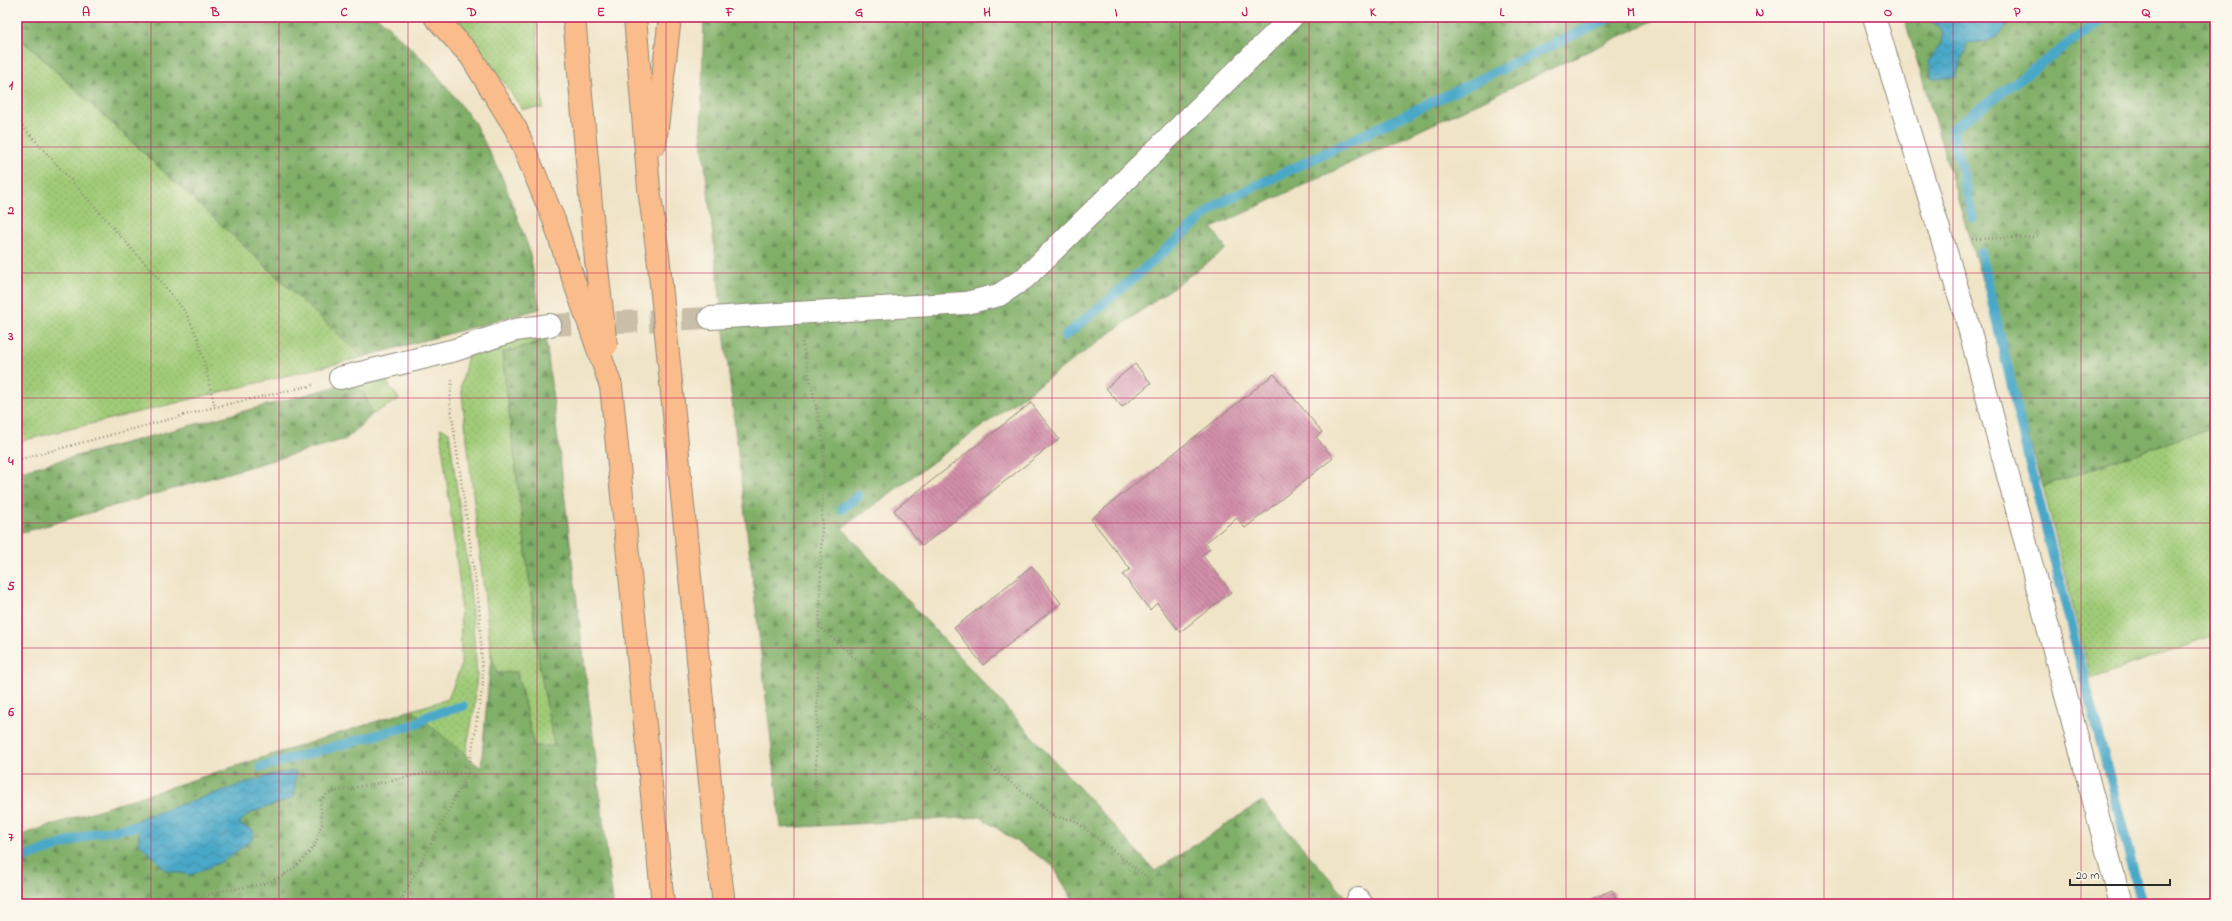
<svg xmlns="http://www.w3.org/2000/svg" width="2232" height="921" viewBox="0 0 2232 921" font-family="'Indie Flower',sans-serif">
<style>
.green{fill:url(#green-dots);stroke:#667b51}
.forest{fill:url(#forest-firs);stroke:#566d4a}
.water{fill:url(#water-waves);stroke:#3a6a7a}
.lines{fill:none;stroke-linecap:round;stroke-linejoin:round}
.stream{stroke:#49a8c8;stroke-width:10}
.building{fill:url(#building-back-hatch)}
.minor-tunnel{stroke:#c9bfa8;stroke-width:22;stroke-dasharray:22 11;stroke-linecap:butt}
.minor-casing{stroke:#8e8879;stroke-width:24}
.motorway-casing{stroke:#8e8879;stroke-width:24}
.path{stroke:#8e8879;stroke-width:2.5;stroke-dasharray:1 3;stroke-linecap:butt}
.minor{stroke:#fff;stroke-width:22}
.motorway{stroke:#fabc8b;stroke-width:22}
.motorway-bridge-casing{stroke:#8e8879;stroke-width:24;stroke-linecap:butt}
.motorway-bridge{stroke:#fabc8b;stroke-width:22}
.grid{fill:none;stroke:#c2185b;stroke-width:1;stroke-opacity:0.55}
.neatline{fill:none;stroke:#c2185b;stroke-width:1.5}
.grid-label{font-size:13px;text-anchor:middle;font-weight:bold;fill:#c2185b}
</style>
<defs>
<pattern id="green-dots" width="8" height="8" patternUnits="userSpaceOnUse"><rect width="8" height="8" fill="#a0cb77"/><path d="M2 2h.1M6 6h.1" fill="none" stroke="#8aae67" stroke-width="1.8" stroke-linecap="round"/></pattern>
<pattern id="forest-firs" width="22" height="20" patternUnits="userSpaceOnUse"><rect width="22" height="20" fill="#80af68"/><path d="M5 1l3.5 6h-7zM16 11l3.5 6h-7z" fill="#698f56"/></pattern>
<pattern id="water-waves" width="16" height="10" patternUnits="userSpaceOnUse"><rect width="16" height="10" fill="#49a8c8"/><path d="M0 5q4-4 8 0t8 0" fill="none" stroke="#3d89a3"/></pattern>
<pattern id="building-back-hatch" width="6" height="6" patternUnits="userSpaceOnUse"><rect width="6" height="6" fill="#d18ea9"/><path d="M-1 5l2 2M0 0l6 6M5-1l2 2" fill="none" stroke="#aa748a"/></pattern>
</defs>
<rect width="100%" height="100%" fill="#fbf7ec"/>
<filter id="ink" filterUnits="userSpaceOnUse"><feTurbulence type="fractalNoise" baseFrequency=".025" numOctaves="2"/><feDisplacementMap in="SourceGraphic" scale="8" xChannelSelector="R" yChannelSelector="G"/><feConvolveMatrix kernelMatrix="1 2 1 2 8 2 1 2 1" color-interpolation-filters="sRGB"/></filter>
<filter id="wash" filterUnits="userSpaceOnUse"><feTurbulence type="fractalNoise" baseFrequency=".012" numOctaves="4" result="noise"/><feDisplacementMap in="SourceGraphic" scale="16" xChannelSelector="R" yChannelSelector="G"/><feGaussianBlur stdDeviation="0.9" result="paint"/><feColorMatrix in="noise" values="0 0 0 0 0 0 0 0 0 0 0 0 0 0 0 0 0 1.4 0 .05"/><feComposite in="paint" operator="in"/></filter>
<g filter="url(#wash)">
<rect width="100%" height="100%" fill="#f0e4c7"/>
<g class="green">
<polygon points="454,17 536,17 543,108 522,109 473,39"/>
<polygon points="17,35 363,357 17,442"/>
<polygon points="532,334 546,335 546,340 502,353 540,669 555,746 534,746 517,672 496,673 491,654 461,386 468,355"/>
<polygon points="377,380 387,382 399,399 373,414 363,392 349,383"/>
<polygon points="2215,426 2215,636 2091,679 2043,486"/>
<polygon points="440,428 449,432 469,575 477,674 474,711 465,756 412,710 448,699 461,666 460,588"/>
</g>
<g class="forest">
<polygon points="17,17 378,17 431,67 474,122 502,177 529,249 540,309 363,357 17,35"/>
<polygon points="704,17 1661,17 1212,228 1226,249 842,528 1155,871 1262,801 1352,904 1075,904 1053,866 980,817 781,828 701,131"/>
<polygon points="1904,17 2215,17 2215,426 2043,486"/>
<polygon points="546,340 613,904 17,904 17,836 412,710 481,768 491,654 497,673 517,672 534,746 554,746 540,669 502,353"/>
<polygon points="349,383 363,392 373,414 346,439 17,534 17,472"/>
</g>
<g class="water">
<path d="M1929 17H2022L2009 21C1998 42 1989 41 1968 43L1955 78H1932L1929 60 1941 44 1943 32Z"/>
<path d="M296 771 294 796C274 810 254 804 239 824L254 831 252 840 223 861 191 875 167 871 139 843 138 819 270 775Z"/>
</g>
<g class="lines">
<g class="stream">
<polyline points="1973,218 1952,129 2105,17"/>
<polyline points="1981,253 2030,465 2140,897"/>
<polyline points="1065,336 1112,297 1218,204 1611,17"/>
<polyline points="842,509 858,496"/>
<polyline points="261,767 416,724 430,715 463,706"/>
<polyline points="17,860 95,833 138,826"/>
</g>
</g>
<g id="blocks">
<g class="building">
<polygon points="1135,364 1151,383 1122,407 1106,388"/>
<polygon points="1274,374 1322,432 1316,437 1333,458 1245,528 1237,518 1205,543 1210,549 1202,555 1231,592 1180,632 1157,603 1150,610 1123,575 1130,569 1091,519"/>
<polygon points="1031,403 1059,439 922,546 894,510"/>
<polygon points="1032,566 1061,603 983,665 954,628"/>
<polygon points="1612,890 1618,903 1594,904 1592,899"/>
</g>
</g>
</g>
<g filter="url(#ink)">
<use href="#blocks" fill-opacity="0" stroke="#8e8879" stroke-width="1"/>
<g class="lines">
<polyline class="minor-tunnel" points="550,325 710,318"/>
<defs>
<g id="minor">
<polyline points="1874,17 1968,324 2121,904"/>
<polyline points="710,318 966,303 999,295 1025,278 1292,17"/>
<polyline points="340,378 455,350 515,330 550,325"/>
<polyline points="1358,899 1362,904"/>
</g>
<g id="motorway">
<polyline points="435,17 470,55 516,129 554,220 567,261"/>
<polyline points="574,17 596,260"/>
<polyline points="635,17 649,189 658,255"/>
<polyline points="655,144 670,17"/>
<polyline points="671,383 715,833 724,904"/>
<polyline points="611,386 663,904"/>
</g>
</defs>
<use href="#minor" class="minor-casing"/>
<use href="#motorway" class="motorway-casing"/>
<g class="path">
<polyline points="17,120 159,279 186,313 198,338 215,407"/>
<polyline points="1972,239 2037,237"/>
<polyline points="802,342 824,444 815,792 821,830"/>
<polyline points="17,460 215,407 313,385"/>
<polyline points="819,626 884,684 1055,817 1074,820 1153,882"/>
<polyline points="186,904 216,892 263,884 279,878 297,866 315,846 322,823 320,801 328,793 428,773 468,773"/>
<polyline points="399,904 468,773 483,684 479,606 450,402 452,380"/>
</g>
<use href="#minor" class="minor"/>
<use href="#motorway" class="motorway"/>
<defs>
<g id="motorway-bridge">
<polyline points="658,255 671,383"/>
<polyline points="596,260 606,346"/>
<polyline points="567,261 611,386"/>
</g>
</defs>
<use href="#motorway-bridge" class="motorway-bridge-casing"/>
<use href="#motorway-bridge" class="motorway-bridge"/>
</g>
</g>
<path class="grid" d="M151 17V904M279 17V904M408 17V904M537 17V904M666 17V904M794 17V904M923 17V904M1052 17V904M1180 17V904M1309 17V904M1438 17V904M1566 17V904M1695 17V904M1824 17V904M1953 17V904M2081 17V904M17 147H2215M17 273H2215M17 398H2215M17 523H2215M17 648H2215M17 774H2215"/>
<rect width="2232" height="921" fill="none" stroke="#fbf7ec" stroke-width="44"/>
<path d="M2070 879v6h100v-6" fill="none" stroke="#2b2b2b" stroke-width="2"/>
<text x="2076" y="879" font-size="12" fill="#2b2b2b" stroke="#fbf7ec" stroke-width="3" paint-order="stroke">20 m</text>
<rect x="22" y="22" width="2188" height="877" class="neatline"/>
<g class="grid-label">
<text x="86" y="16">A</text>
<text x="215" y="16">B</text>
<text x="344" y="16">C</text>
<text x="472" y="16">D</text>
<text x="601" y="16">E</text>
<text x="730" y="16">F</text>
<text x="859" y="16">G</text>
<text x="987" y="16">H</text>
<text x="1116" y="16">I</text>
<text x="1245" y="16">J</text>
<text x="1373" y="16">K</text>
<text x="1502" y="16">L</text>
<text x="1631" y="16">M</text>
<text x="1760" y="16">N</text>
<text x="1888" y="16">O</text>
<text x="2017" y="16">P</text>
<text x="2146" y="16">Q</text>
<text x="11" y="89">1</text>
<text x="11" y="214">2</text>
<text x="11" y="340">3</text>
<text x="11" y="465">4</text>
<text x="11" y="590">5</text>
<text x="11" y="716">6</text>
<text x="11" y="841">7</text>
</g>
</svg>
